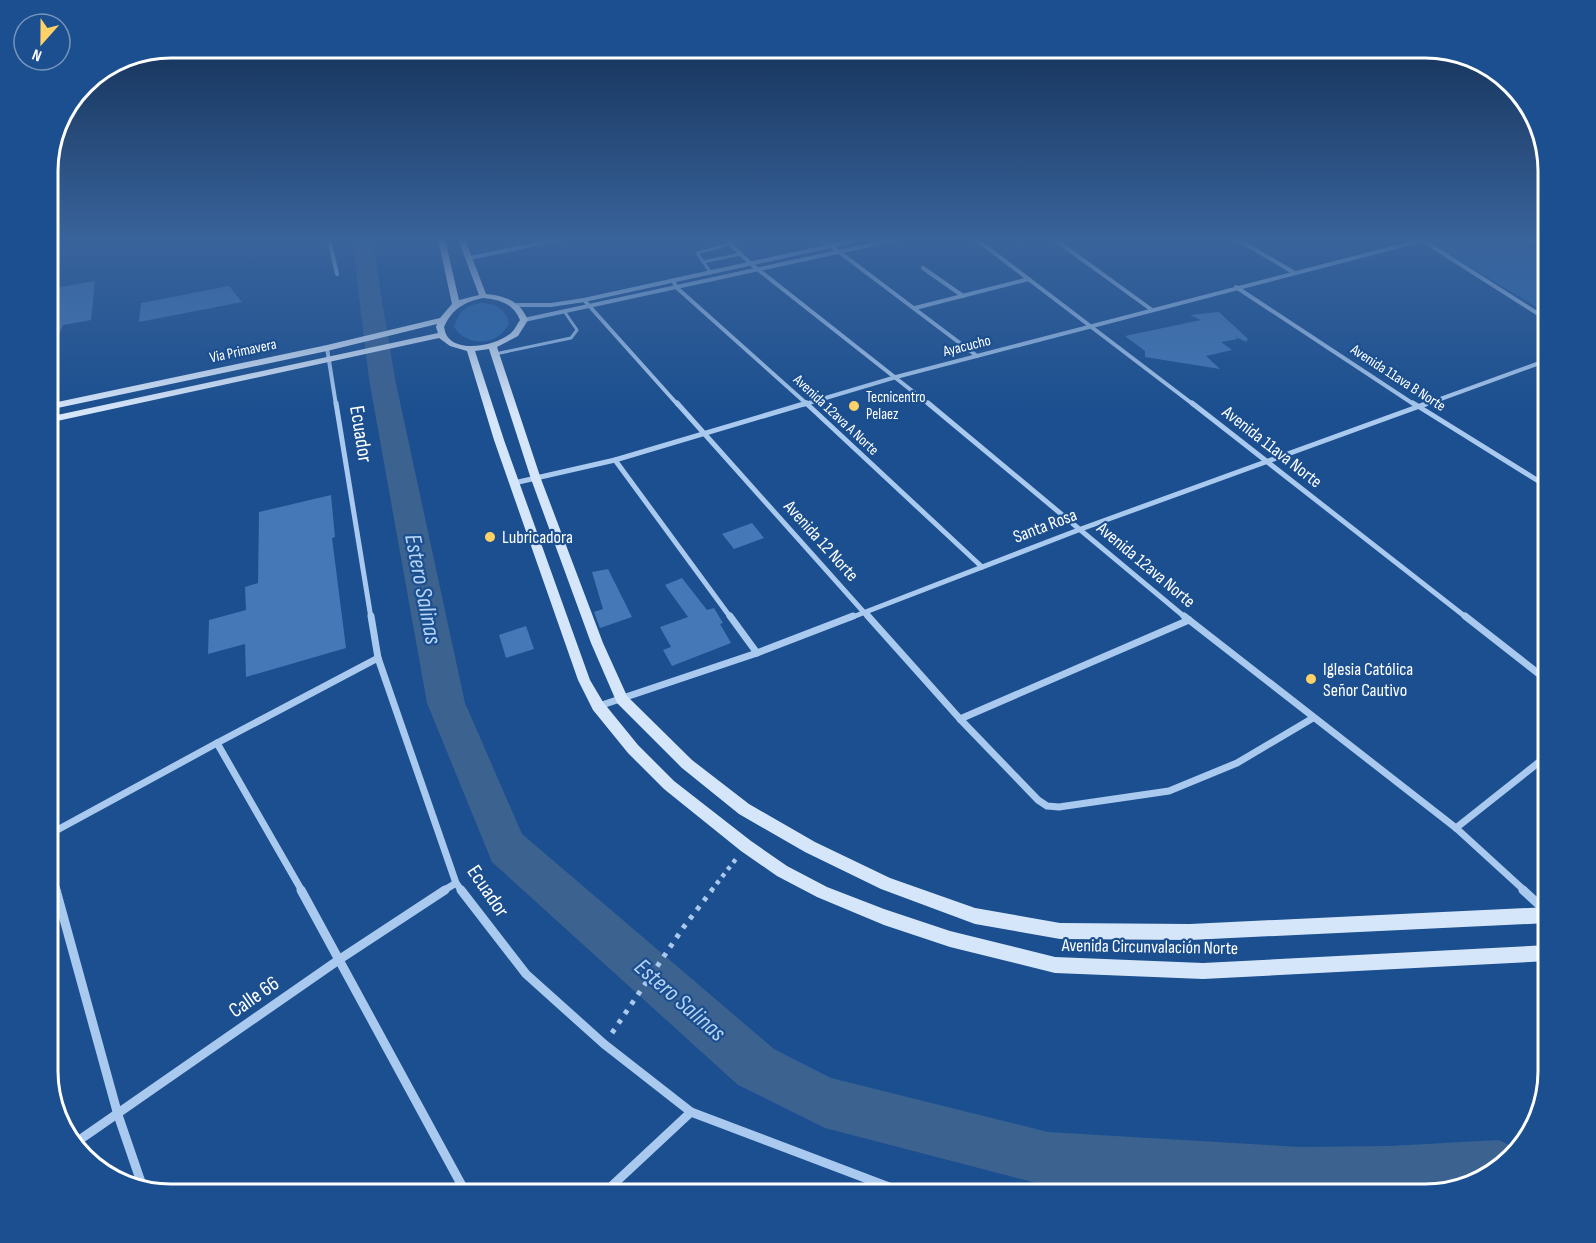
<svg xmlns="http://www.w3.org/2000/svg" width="1596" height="1243" viewBox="0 0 1596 1243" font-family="'Sofia Sans Condensed',sans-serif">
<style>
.green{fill:#2e69ad}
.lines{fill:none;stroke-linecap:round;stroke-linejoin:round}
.river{fill:#3c6290;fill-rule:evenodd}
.building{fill:#4478b7}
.path-far1{stroke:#a9c9ee;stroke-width:4.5;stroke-dasharray:4 5;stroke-linecap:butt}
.path{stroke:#a9c9ee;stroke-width:5;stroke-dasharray:4.5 7;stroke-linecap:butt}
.service{stroke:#a9c9ee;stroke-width:3}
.minor-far3{stroke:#a9c9ee;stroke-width:4}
.minor-far2{stroke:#a9c9ee;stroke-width:5}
.minor-far1{stroke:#a9c9ee;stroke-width:7}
.minor{stroke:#a9c9ee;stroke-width:9}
.secondary{fill:#d6e6fa;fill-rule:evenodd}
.poi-dot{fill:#ffd166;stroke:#1b4f8f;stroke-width:2}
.labels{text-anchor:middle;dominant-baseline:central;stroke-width:4.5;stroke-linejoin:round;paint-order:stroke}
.far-street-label{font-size:15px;fill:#fff;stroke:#1b4f8f}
.far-poi-label{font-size:15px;fill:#fff;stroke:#1b4f8f;text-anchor:start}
.street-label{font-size:18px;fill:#fff;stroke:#1b4f8f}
.poi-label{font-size:18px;fill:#fff;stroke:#1b4f8f;text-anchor:start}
.near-street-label{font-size:21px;fill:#fff;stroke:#1b4f8f}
.near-water-label{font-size:24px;font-style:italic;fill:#b5d3f5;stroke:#1b4f8f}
.rim{fill:none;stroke:#fff;stroke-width:3}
</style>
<rect width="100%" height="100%" fill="#1b4f8f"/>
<g class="green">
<polygon points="1466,239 1515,239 1548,256 1548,314 1437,247"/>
<path d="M481 303C496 304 505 308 509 323 499 346 468 348 454 327 458 312 466 305 481 303Z"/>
</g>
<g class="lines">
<polygon class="river" points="352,239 372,239 395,379 465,703 522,834 774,1049 831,1078 1048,1132 1300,1147 1390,1146 1499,1140 1519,1150 1479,1182 1425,1195 1198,1195 1048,1186 825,1128 738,1085 492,862 427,703 369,379"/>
</g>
<g class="building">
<polygon points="95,281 91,320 63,325 48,361 48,289"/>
<polygon points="229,286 242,302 139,322 141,303"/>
<polygon points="1219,312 1248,339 1246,342 1234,336 1238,339 1221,342 1232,350 1206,356 1220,369 1145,357 1145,351 1125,336 1201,320 1190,315"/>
<polygon points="331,495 335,537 332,538 346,648 246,677 245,644 208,654 209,620 246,610 245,587 258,583 259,512"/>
<polygon points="752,523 764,538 734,549 722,534"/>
<polygon points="608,569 632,617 600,628 594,612 603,609 592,572"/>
<polygon points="682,578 707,610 714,608 723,623 720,624 731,643 672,666 663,650 671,647 660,627 688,617 665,585"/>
<polygon points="526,626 534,649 506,658 499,635"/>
</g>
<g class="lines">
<polyline class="path-far1" points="711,891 736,859"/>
<polyline class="path" points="612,1033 683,928 712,890"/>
<g class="service">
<polyline points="703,262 741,254"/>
<polyline points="711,273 697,253 731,244"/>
<polyline points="495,354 571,338 577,330 564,311"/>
</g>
<g class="minor-far3">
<polyline points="329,239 337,274"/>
<polyline points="725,239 751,264 930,405"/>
<polyline points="822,239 977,356"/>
<polyline points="976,239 1194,405"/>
<polyline points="1054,239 1152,310"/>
<polyline points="1237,239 1293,272"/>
<polyline points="1531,239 1548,248"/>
<polyline points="1422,240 1548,320"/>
<polyline points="469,258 562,239"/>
<polyline points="923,268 963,296"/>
<polyline points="674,282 676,287 808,405"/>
<polyline points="1236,287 1415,405"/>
<polyline points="584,300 678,405"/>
<polyline points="517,305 551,305 584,300 863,239"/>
<polyline points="915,308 1029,279"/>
<polyline points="524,320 898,239"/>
<polyline points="327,348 336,405"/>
<polyline points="802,405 896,377 1427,239"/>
<polyline points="1424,405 1548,360"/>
</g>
<g class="minor-far2">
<polyline points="336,403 371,618"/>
<polyline points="677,403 869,618"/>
<polyline points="806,403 982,567"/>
<polyline points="928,403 1186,618"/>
<polyline points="1192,403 1467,618"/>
<polyline points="1413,403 1548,487"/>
<polyline points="615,460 731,618"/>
<polyline points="514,483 615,460 807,403"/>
<polyline points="850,618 1081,529 1428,403"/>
</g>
<g class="minor-far1">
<polyline points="371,616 378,658 456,883 462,891"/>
<polyline points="730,616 757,653"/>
<polyline points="868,616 960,719 1038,800 1047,806 1059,807 1169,791 1237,763 1313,718"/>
<polyline points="1184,616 1456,828 1525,891"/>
<polyline points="1465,616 1548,681"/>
<polyline points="599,706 757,653 853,616"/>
<polyline points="960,719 1189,620"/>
<polyline points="217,743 378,658"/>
<polyline points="1456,828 1548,755"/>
<polyline points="48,835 217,743 302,891"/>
<polyline points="48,859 57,891"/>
<polyline points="443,891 456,883"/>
</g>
<g class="minor">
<polyline points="56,890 118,1115 142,1185"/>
<polyline points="301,890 467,1195"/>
<polyline points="461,890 526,974 604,1044 691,1112 910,1195"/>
<polyline points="1523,890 1548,913"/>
<polyline points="75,1143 340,959 445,890"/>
<polyline points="602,1195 691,1112"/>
</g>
<path class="secondary" d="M438 239H445L459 300 479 295 458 239H465L486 294C506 296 520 301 528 320L518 336 497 347 541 479 603 643 627 696 692 760 749 804 815 842 890 878 975 908 1060 923 1190 924 1548 907V923L1190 940 1060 939 975 924 881 889 805 852 739 814 682 768 617 703 591 643 531 479 489 349 475 351 504 440 590 680 603 702 638 745 674 781 751 841 787 866 827 887 884 909 950 931 1055 957 1203 963 1548 945V961L1203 979 1055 973 950 947 884 925 817 897 777 876 741 851 664 789 628 753 593 710 578 680 494 440 467 351 450 346 439 338 48 423V417L438 333 436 327 437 324 327 351 48 410V404L327 345 440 318 452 304ZM483 298C500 300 513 303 520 320 517 324 515 329 512 332 499 345 459 354 447 336 445 333 445 330 444 327 452 309 464 302 483 298Z"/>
</g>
<linearGradient id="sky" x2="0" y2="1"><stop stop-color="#0f2b4f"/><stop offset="0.58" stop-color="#39639b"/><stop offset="1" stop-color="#39639b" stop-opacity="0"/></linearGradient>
<rect width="1596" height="413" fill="url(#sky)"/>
<g class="poi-dot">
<circle cx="854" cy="406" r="6"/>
<circle cx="490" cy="537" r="6"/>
<circle cx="1311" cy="679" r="6"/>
</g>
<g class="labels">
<g class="far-street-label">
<text transform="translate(967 346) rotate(-14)">Ayacucho</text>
<text transform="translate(243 351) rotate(-12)">Via Primavera</text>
<text transform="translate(1398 378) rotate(33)">Avenida 11ava B Norte</text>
<text transform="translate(836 415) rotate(43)">Avenida 12ava A Norte</text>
</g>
<g class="far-poi-label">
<text x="866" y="397">Tecnicentro<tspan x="866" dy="17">Pelaez</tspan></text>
</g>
<g class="street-label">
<text transform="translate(1272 447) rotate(38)">Avenida 11ava Norte</text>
<text transform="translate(1045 526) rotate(-21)">Santa Rosa</text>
<text transform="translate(821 541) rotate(48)">Avenida 12 Norte</text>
<text transform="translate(1146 565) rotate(40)">Avenida 12ava Norte</text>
<text transform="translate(1150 947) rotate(1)">Avenida Circunvalación Norte</text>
</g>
<g class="poi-label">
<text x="502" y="537">Lubricadora</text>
<text x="1323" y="669">Iglesia Católica<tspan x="1323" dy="21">Señor Cautivo</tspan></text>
</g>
<g class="near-street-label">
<text transform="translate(361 434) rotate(81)">Ecuador</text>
<text transform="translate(488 891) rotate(56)">Ecuador</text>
<text transform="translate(254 997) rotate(-35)">Calle 66</text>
</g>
<g class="near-water-label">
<text transform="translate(423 589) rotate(79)">Estero Salinas</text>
<text transform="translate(680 1000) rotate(41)">Estero Salinas</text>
</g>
</g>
<path d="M0 0H1596V1243H0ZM171 58H1425A113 113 0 0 1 1538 171V1071A113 113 0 0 1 1425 1184H171A113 113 0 0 1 58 1071V171A113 113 0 0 1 171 58Z" fill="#1b4f8f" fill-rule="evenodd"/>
<path class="rim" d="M171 58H1425A113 113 0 0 1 1538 171V1071A113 113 0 0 1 1425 1184H171A113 113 0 0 1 58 1071V171A113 113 0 0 1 171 58Z"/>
<g transform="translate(42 42) rotate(201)"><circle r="28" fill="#1b4f8f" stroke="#7695bc" stroke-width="1.5"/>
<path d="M0-4.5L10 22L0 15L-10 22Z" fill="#ffd166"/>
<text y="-9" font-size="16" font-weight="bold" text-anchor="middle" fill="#ffffff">N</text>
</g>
</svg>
